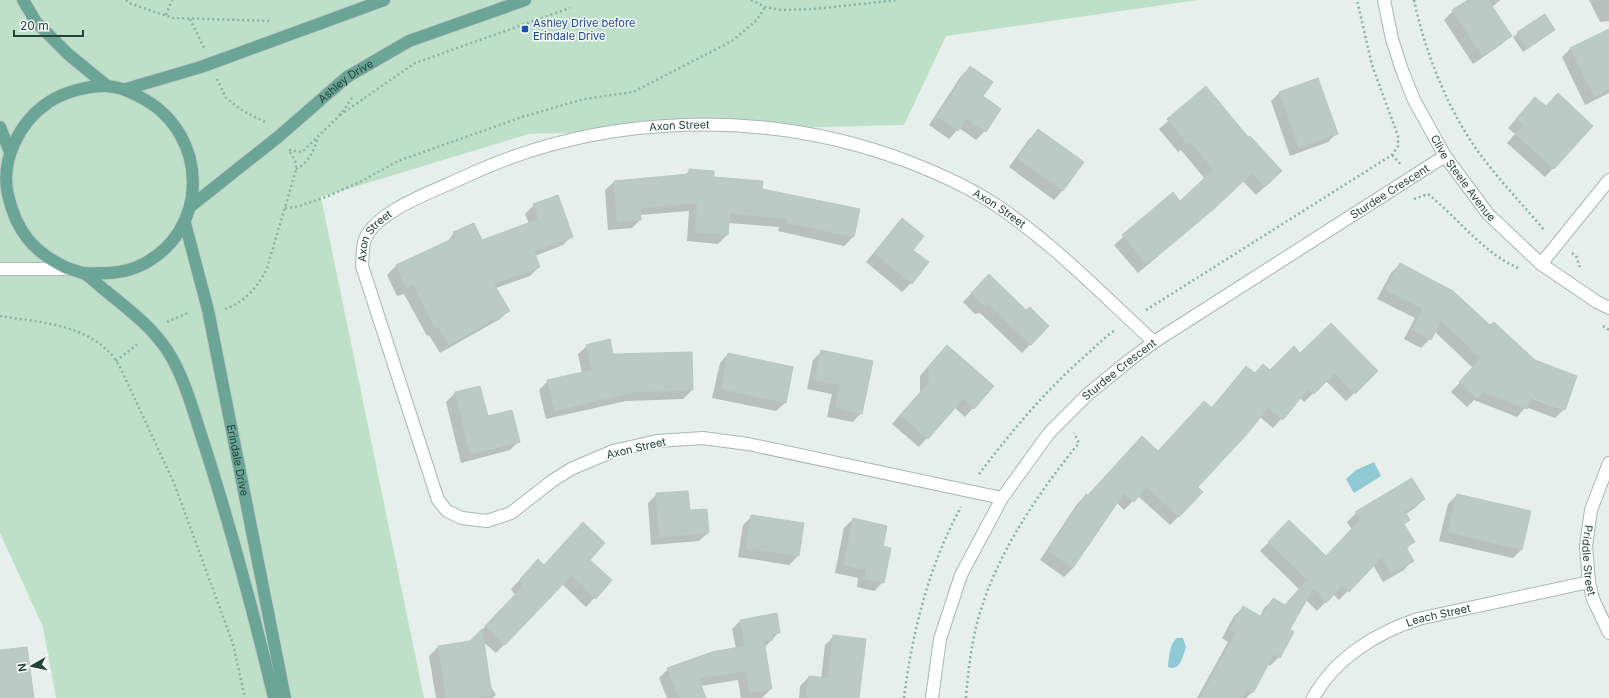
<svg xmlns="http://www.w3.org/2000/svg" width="1609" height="698" viewBox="0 0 1609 698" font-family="Inter,sans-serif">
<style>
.green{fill:#bfe0c8}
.water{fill:#8ec9d4}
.shadow{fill:#0003;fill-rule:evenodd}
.building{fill:#bbcac4;stroke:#b8c9c2}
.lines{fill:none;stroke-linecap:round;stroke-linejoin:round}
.minor-casing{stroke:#a8b8b2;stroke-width:14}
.major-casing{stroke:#c2cac8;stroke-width:14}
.path{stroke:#86b3a5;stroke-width:2.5;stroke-dasharray:2 3;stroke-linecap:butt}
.minor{stroke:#fff;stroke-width:12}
.major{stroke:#6aa596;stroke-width:12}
.transit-dot{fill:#1a4fb4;stroke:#f7fbf9;stroke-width:1.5}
.labels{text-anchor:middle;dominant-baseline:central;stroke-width:3;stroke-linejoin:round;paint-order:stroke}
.transit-label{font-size:11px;fill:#164399;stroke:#f7fbf9;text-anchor:start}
.street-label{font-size:11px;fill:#24423a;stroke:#f7fbf9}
</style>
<rect width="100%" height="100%" fill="#e6efeb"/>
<polygon class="green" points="0,0 1198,0 946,36 904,125 529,134 321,197 424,698 56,698 43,627 0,533"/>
<g class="water">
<polygon points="1374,462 1381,476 1354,493 1346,479 1356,470"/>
<path d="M1177 638H1183L1186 647C1183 656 1180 672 1168 667 1169 658 1169 644 1177 638Z"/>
</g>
<g class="shadow">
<polygon points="1470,0 1500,0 1492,7 1510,36 1502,44 1473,64 1444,20 1453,11"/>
<polygon points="1589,0 1609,0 1609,21 1600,22"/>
<polygon points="1544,15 1554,30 1523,52 1513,37"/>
<polygon points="1609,30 1609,93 1585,105 1562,57 1571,48"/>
<polygon points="970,67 981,97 985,131 976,140 959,128 949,139 929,125 961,76"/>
<polygon points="1206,88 1272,180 1256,195 1243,181 1205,216 1138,273 1114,245 1172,194 1180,202 1205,179 1181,150 1178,152 1159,129"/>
<polygon points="1279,93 1337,133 1328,142 1290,156 1271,101"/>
<polygon points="1527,107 1545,107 1592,126 1545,177 1507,143 1515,134 1508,128"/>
<polygon points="1038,131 1082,163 1062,191 1054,200 1009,167 1029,139"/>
<polygon points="690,170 713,178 761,189 853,237 844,246 778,231 779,227 728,223 727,235 718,244 687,241 689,211 640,215 640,220 632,228 608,230 605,190 614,182 684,176"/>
<polygon points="534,205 572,236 563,245 535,256 539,267 530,276 496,288 508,311 500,319 440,353 429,335 427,336 404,294 397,296 387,275 396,266 446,243 454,233 482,241 529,224 525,214"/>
<polygon points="902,219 911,250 911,283 902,292 866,262"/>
<path d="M1400 264 1490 326 1534 361 1564 409 1555 418 1526 407 1517 417 1474 400 1467 407 1451 392 1473 368 1434 331 1430 339 1421 348 1404 339 1415 318 1377 299 1391 273ZM1527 394 1561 407V409L1526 396Z"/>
<polygon points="989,275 1026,312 1048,326 1022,353 980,313 975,314 963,302"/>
<polygon points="587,346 612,355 692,390 683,399 626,401 546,419 539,390 548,381 582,373 578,354"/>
<polygon points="822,351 861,413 853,422 827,417 832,394 807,389 813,360"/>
<polygon points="728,354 785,403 776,411 712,398 720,363"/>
<polygon points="938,355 973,408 965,417 954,407 919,447 892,424 920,392 920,376"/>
<polygon points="1300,355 1377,371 1346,401 1326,381 1304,402 1300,398 1273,428 1260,417 1196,487 1179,516 1170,525 1138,496 1124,510 1116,502 1073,568 1064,577 1040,560 1077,504 1086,495 1087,496 1158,452 1211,408 1246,367 1254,374 1270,372"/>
<polygon points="480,387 488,417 519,441 510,450 461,463 446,402 455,393"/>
<polygon points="657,494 689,511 708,533 699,541 651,545 648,503"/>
<polygon points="1457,495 1522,549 1513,558 1439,541 1448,504"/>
<polygon points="1424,499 1415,508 1406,514 1409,519 1403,525 1413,542 1406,549 1412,561 1404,570 1383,582 1373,565 1339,600 1333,594 1317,611 1306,600 1289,630 1279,657 1270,666 1267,664 1252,692 1246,698 1197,698 1228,642 1222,638 1234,616 1243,608 1260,617 1264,608 1273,600 1284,606 1299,589 1260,551 1289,522 1326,557 1352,530 1347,522 1356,513"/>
<polygon points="752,516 802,524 798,556 789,565 738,557 743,525"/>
<polygon points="853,519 882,547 883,582 874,591 857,587 858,578 835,573 844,528"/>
<polygon points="589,560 611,581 586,607 562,584 496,653 482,641 489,684 496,695 492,698 436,698 429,656 438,647 470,642 515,595 511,589 538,561 544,566"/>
<polygon points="741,620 779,632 764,648 771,689 762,698 741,698 738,680 701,686 705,698 667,698 659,678 668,669 736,649 732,629"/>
<polygon points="834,636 858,698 799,698 800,686 809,677 821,679 825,645"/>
</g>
<g class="building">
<polygon points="1468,0 1488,0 1512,36 1482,56 1452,10"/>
<polygon points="1545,14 1555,30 1527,49 1517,32"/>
<polygon points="1609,29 1609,89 1594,97 1570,48"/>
<polygon points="970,66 993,82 983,96 1001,109 986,132 966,119 958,131 937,116"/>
<polygon points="1318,78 1338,134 1299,148 1279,92"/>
<polygon points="1206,86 1248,137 1250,136 1282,171 1265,187 1252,173 1215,208 1147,265 1122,235 1173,192 1180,201 1213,170 1190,142 1187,144 1167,119"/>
<polygon points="1558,93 1593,126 1554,169 1515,134 1523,125 1516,119 1535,97 1546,106"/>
<polygon points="1038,129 1084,162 1063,191 1017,158"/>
<polygon points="689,169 714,171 714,177 763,181 762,189 860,209 854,237 787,223 787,219 730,213 728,235 695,232 697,203 640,208 641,220 617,222 614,181 689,174"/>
<polygon points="558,195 573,237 534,251 540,267 494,284 510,311 449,345 438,327 435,328 413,285 406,288 396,265 456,237 453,232 474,223 482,240 539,219 533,204"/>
<polygon points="902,218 924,236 913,250 929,262 912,284 874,253"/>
<polygon points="1400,263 1453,291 1490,325 1494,322 1535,360 1577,376 1565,410 1531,397 1527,409 1483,392 1477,399 1459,382 1481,358 1441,321 1431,340 1412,330 1423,309 1385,290"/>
<polygon points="989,274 1026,310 1030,307 1049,326 1031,345 989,305 984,306 971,293"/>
<polygon points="1331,323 1378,371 1355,394 1335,373 1314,394 1308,389 1283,420 1268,408 1247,434 1198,487 1203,492 1179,517 1147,487 1134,502 1124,493 1073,568 1048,551 1086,494 1088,495 1142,436 1158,451 1204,401 1212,408 1246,366 1255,373 1263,364 1270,370 1294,346 1300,353"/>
<polygon points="610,339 613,354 692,352 693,390 636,392 555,411 547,380 592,370 586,345"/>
<polygon points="947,345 994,386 974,409 963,399 928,439 900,415 929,383 928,367"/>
<polygon points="821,350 873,361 862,414 835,408 840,385 815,380"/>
<polygon points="728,353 793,367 786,403 721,389"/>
<polygon points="480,386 488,416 512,410 520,442 470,454 455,392"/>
<polygon points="1412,478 1425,499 1405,511 1410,520 1404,524 1415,542 1406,547 1414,561 1392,574 1382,557 1349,592 1342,586 1326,603 1313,589 1290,629 1294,632 1280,658 1274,654 1253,693 1247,689 1242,698 1200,698 1236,633 1230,629 1243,606 1262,617 1273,598 1285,605 1307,580 1268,542 1289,520 1326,556 1360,520 1355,512"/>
<polygon points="688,491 690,510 707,509 709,533 659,537 656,493"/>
<polygon points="1457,494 1531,511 1522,550 1448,532"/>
<polygon points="751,515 804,523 799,556 746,548"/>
<polygon points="853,518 887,526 883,546 891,548 884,583 865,579 866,570 843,565"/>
<polygon points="583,522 605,543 590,560 612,580 596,599 571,576 505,645 485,626 523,586 520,579 538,559 544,565"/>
<polygon points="777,613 780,633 772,634 773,640 764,641 772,689 750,693 746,671 699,679 706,698 679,698 667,668 712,652 745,646 740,620"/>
<polygon points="482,629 492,695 475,698 446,698 438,646 470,641"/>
<polygon points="833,635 866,639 859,698 806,698 809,676 828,678"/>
<polygon points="27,647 34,698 0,698 0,650"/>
</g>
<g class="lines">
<defs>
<g id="minor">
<path id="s1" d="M1384 0 1392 39 1402 70 1414 100 1445 156 1488 214 1541 264 1597 302 1609 308"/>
<polyline points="1541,264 1609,180"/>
<polyline points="0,269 68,269"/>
<path id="s2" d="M1609 463 1591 510 1586 546 1589 582 1593 599 1609 633"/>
<path id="s3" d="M1002 498 748 444 703 438 657 441 613 451 571 469 552 481 511 513 487 521 462 518 447 511 438 500 362 266C363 257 362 246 365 239 377 210 437 190 464 177 602 112 767 108 909 162 940 174 971 188 999 207 1056 246 1104 296 1154 342"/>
<path id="s4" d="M932 698 940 639 961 575 1002 498 1049 433 1088 394 1131 359 1154 342 1445 156"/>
<path id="s5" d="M1313 698C1335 658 1376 633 1418 619L1589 582"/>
</g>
<g id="major">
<polyline points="23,0 36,22 68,54 107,86"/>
<polyline points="126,89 201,67 384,0"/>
<polyline points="0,127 10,152"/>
<path id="s6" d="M191 206 278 137 347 77 409 41 525 0"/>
<path id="s7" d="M185 223 208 310 285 698"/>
<path d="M84 273C102 274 120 274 137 267 211 235 211 133 140 97 129 91 118 86 105 86 87 86 64 92 49 102 20 121 0 160 8 195 16 230 32 251 65 267 71 270 79 271 85 274 92 278 99 286 106 291 128 309 151 326 167 350 186 379 195 418 206 450 232 532 254 614 274 698"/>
</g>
</defs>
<use href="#minor" class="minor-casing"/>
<use href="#major" class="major-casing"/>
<g class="path">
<polyline points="126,0 129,3 173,18 272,21"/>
<polyline points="751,0 765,7 781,10 814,9 898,0"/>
<path d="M1414 0C1425 52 1448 111 1480 154 1500 181 1523 205 1545 231"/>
<polyline points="166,15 172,0"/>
<polyline points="190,19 204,48"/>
<polyline points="217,79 226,98 243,111 265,122 267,124"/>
<polyline points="340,115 415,63 570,8"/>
<polyline points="289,150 302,152 340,115 352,98"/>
<polyline points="1392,155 1401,165"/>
<path d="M296 169C309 162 313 152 318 138"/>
<path d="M1414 199 1428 194C1458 218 1482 252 1518 268"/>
<polyline points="285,208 296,207 326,197 360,182 398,161 522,117 584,99 633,92 732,41 757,20 765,7"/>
<polyline points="1572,253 1576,256 1580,267"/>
<path d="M225 309C244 303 259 286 267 268L296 170V163L289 150"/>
<polyline points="1146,310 1392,155 1398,146 1398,136 1372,65 1357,0"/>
<path d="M0 316C36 322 78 323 107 350 112 354 116 361 120 367L174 483 233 644 245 698"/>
<polyline points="167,322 190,312"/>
<polyline points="1603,326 1609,330"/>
<polyline points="116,361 139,343"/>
<path d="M979 474C1011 432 1045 391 1085 356 1095 347 1104 338 1115 330"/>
<path d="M904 698C912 633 929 565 961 507"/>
<path d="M966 698C968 672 971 647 977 623 994 558 1037 494 1079 443L1074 433"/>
</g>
<use href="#minor" class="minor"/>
<use href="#major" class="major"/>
</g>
<rect class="transit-dot" x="521" y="25" width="8" height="8" rx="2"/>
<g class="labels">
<g class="transit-label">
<text x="533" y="23">Ashley Drive before<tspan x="533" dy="13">Erindale Drive</tspan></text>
</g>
<g class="street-label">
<text stroke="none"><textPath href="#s6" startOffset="199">Ashley Drive</textPath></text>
<text stroke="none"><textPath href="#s3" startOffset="1213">Axon Street</textPath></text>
<text stroke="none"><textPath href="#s1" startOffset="197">Clive Steele Avenue</textPath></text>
<text stroke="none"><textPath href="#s4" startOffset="713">Sturdee Crescent</textPath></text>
<text stroke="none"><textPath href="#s3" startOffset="1549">Axon Street</textPath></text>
<text stroke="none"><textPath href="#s3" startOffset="878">Axon Street</textPath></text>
<text stroke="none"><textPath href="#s4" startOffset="389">Sturdee Crescent</textPath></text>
<text transform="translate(636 448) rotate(-13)">Axon Street</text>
<text stroke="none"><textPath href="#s7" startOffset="243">Erindale Drive</textPath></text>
<text stroke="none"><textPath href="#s2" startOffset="101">Priddle Street</textPath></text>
<text stroke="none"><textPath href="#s5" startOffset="155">Leach Street</textPath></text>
</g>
</g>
<g transform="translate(32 666) rotate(261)" stroke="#f7fbf9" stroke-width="3" paint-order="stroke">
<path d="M0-3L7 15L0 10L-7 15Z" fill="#24423a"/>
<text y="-6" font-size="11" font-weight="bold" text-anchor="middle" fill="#24423a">N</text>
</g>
<path d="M14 30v6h69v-6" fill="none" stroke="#24423a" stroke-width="2"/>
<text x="20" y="30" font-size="12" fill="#24423a" stroke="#f7fbf9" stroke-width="3" paint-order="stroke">20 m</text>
</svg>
